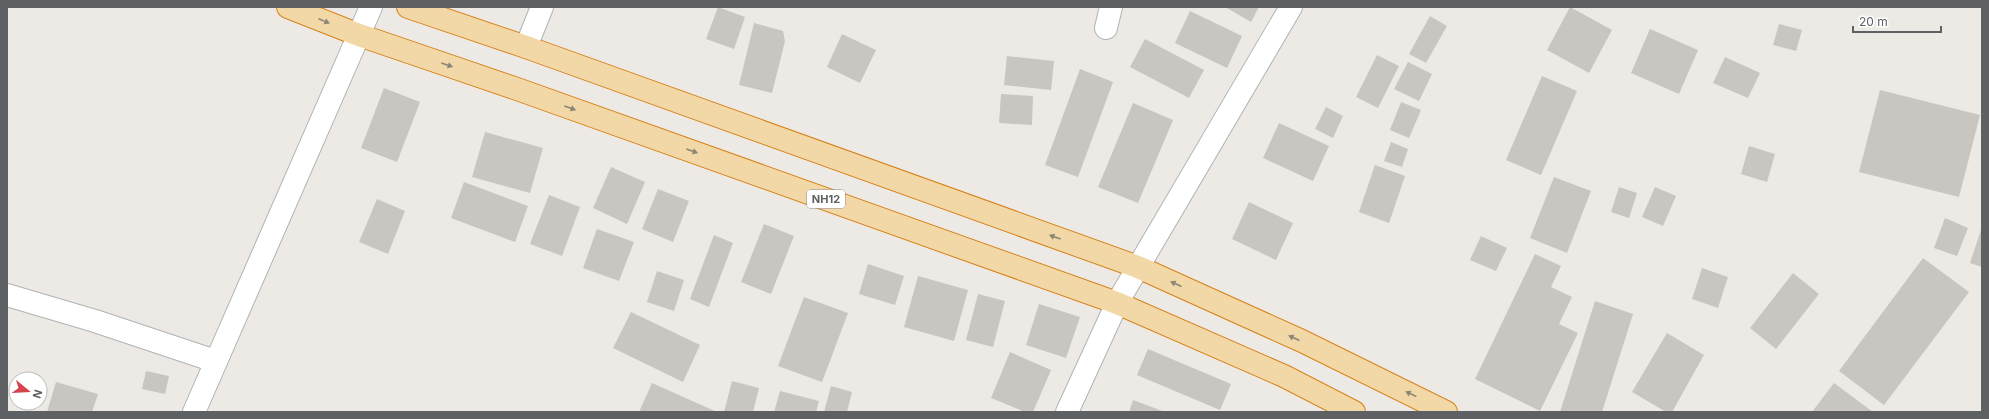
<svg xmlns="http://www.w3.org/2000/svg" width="1989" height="419" viewBox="0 0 1989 419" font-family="Inter,sans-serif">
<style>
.building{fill:#c9c5c1}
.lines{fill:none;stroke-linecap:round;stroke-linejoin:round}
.minor-casing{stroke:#b0b3b5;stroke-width:24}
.trunk-casing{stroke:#d7821b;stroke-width:24}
.minor{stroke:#fff;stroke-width:22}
.trunk{stroke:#f2d8a6;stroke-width:22}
.oneway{fill:#8a8577}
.labels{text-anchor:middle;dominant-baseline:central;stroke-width:3;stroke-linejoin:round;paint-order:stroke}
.shield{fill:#fff;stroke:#8e9092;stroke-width:1}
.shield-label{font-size:11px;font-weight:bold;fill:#5d6163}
</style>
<rect width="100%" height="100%" fill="#edeae5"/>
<g class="building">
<polygon points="718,7 745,17 734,49 706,39"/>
<polygon points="1225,7 1259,7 1251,22"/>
<polygon points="1570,7 1612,30 1589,73 1547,50"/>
<polygon points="1190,11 1242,36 1227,68 1175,43"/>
<polygon points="1430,16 1447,26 1426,63 1409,54"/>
<polygon points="754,23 783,31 785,41 772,93 739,85"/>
<polygon points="1779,24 1802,30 1796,51 1773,45"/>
<polygon points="1650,29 1698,50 1679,94 1631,73"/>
<polygon points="842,34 876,50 860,83 827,67"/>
<polygon points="1145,39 1204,70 1189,98 1130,67"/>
<polygon points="1377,55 1399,66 1378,108 1356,97"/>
<polygon points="1007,56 1054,61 1051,90 1004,85"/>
<polygon points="1725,57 1760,73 1748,98 1713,83"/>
<polygon points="1408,62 1432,74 1419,101 1394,89"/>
<polygon points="1080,69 1113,82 1078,177 1045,165"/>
<polygon points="1542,76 1577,91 1541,175 1506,160"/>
<polygon points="384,88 420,102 397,162 361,148"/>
<polygon points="1880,90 1980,115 1959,197 1859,172"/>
<polygon points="1001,94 1033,96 1032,125 999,123"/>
<polygon points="1401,102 1421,110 1409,138 1390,130"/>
<polygon points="1133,103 1173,120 1138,203 1098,187"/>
<polygon points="1326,107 1343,116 1333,138 1315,129"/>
<polygon points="1279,123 1329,146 1313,181 1263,158"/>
<polygon points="485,132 543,148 530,193 472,177"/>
<polygon points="1391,142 1408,149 1402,167 1384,161"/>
<polygon points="1749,146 1775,154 1767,182 1741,174"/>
<polygon points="1375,165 1405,176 1389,223 1359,212"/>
<polygon points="611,167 645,182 627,224 593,208"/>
<polygon points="1554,177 1591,191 1567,253 1530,238"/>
<polygon points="464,182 528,206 515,242 451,218"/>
<polygon points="1619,187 1637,193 1629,218 1611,212"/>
<polygon points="1655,187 1676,196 1663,226 1642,217"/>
<polygon points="658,189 689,201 673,242 642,229"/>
<polygon points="549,195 580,207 562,256 530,244"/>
<polygon points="377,199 405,211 388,254 359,242"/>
<polygon points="1249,202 1293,223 1276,260 1232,239"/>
<polygon points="1945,218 1968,228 1957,256 1934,248"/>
<polygon points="764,224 794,236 771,294 741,282"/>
<polygon points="1982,227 1982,267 1970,263"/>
<polygon points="597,229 634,242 619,281 583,268"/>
<polygon points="714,235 733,243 709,307 690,299"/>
<polygon points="1481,236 1507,248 1496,271 1470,260"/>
<polygon points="1535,254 1561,266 1551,287 1572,297 1559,324 1578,333 1540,411 1475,379"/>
<polygon points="1923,258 1969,292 1884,405 1839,371"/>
<polygon points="868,264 904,276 895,305 859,294"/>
<polygon points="1702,268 1728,277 1718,308 1692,299"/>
<polygon points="657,271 684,280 674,311 647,302"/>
<polygon points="1793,273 1819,294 1776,349 1750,328"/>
<polygon points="918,276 968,290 954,341 904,327"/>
<polygon points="978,294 1005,301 993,347 966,340"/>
<polygon points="804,297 848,313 822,382 778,366"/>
<polygon points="1595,301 1633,314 1602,412 1560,412"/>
<polygon points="1039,304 1080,317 1066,358 1026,345"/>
<polygon points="631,312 700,345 683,382 613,348"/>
<polygon points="1667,333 1704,355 1672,412 1666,412 1632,392"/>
<polygon points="1148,349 1231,384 1220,410 1137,375"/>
<polygon points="1010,352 1051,370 1033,412 1025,412 991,398"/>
<polygon points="146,371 169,376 165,394 142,389"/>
<polygon points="732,381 759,388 753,412 724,412"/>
<polygon points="56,382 98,394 92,412 47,412"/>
<polygon points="652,383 717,412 639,412"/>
<polygon points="1834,383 1873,412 1812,412"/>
<polygon points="831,386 852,392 847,412 824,412"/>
<polygon points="780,391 819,401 816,412 774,412"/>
<polygon points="1133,400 1165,412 1129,412"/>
</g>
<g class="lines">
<defs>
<g id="minor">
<polyline points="1106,28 1111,7"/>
<polyline points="526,47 542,7"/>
<polyline points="7,295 95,321 215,361"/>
<polyline points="194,412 371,7"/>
<polyline points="1067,412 1117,303 1291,7"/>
</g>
<g id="trunk">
<polyline points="288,7 359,35 517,89 1117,303 1284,376 1354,412"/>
<polyline points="408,7 526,47 1138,267 1302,341 1446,412"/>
</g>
</defs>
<use href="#minor" class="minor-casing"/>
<use href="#trunk" class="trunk-casing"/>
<use href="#minor" class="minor"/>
<use href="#trunk" class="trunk"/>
</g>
<defs><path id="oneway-solid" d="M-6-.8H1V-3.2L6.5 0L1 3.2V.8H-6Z"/></defs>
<g class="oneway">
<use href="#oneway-solid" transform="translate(324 21) rotate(22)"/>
<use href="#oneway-solid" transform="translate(447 65) rotate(19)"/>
<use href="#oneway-solid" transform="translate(570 108) rotate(20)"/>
<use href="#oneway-solid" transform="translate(692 151) rotate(20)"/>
<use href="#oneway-solid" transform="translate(1055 237) rotate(-160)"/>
<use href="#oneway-solid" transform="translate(1176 284) rotate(-155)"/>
<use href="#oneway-solid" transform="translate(1294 338) rotate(-155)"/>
<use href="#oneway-solid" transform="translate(1411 394) rotate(-154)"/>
</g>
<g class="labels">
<rect class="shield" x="807" y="190" width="38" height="18" rx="3"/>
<g class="shield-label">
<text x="826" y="199">NH12</text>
</g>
</g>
<rect width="1989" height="419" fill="none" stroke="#5d6163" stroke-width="16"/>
<g transform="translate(28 391) rotate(108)"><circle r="19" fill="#ffffff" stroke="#bec0c1"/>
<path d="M0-3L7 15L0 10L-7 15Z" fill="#d5434c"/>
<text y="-6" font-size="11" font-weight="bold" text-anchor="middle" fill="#5d6163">N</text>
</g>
<path d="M1853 26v6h88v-6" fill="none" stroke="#5d6163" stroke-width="2"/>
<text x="1859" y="26" font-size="12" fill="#5d6163" stroke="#ffffff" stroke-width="3" paint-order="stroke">20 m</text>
</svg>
